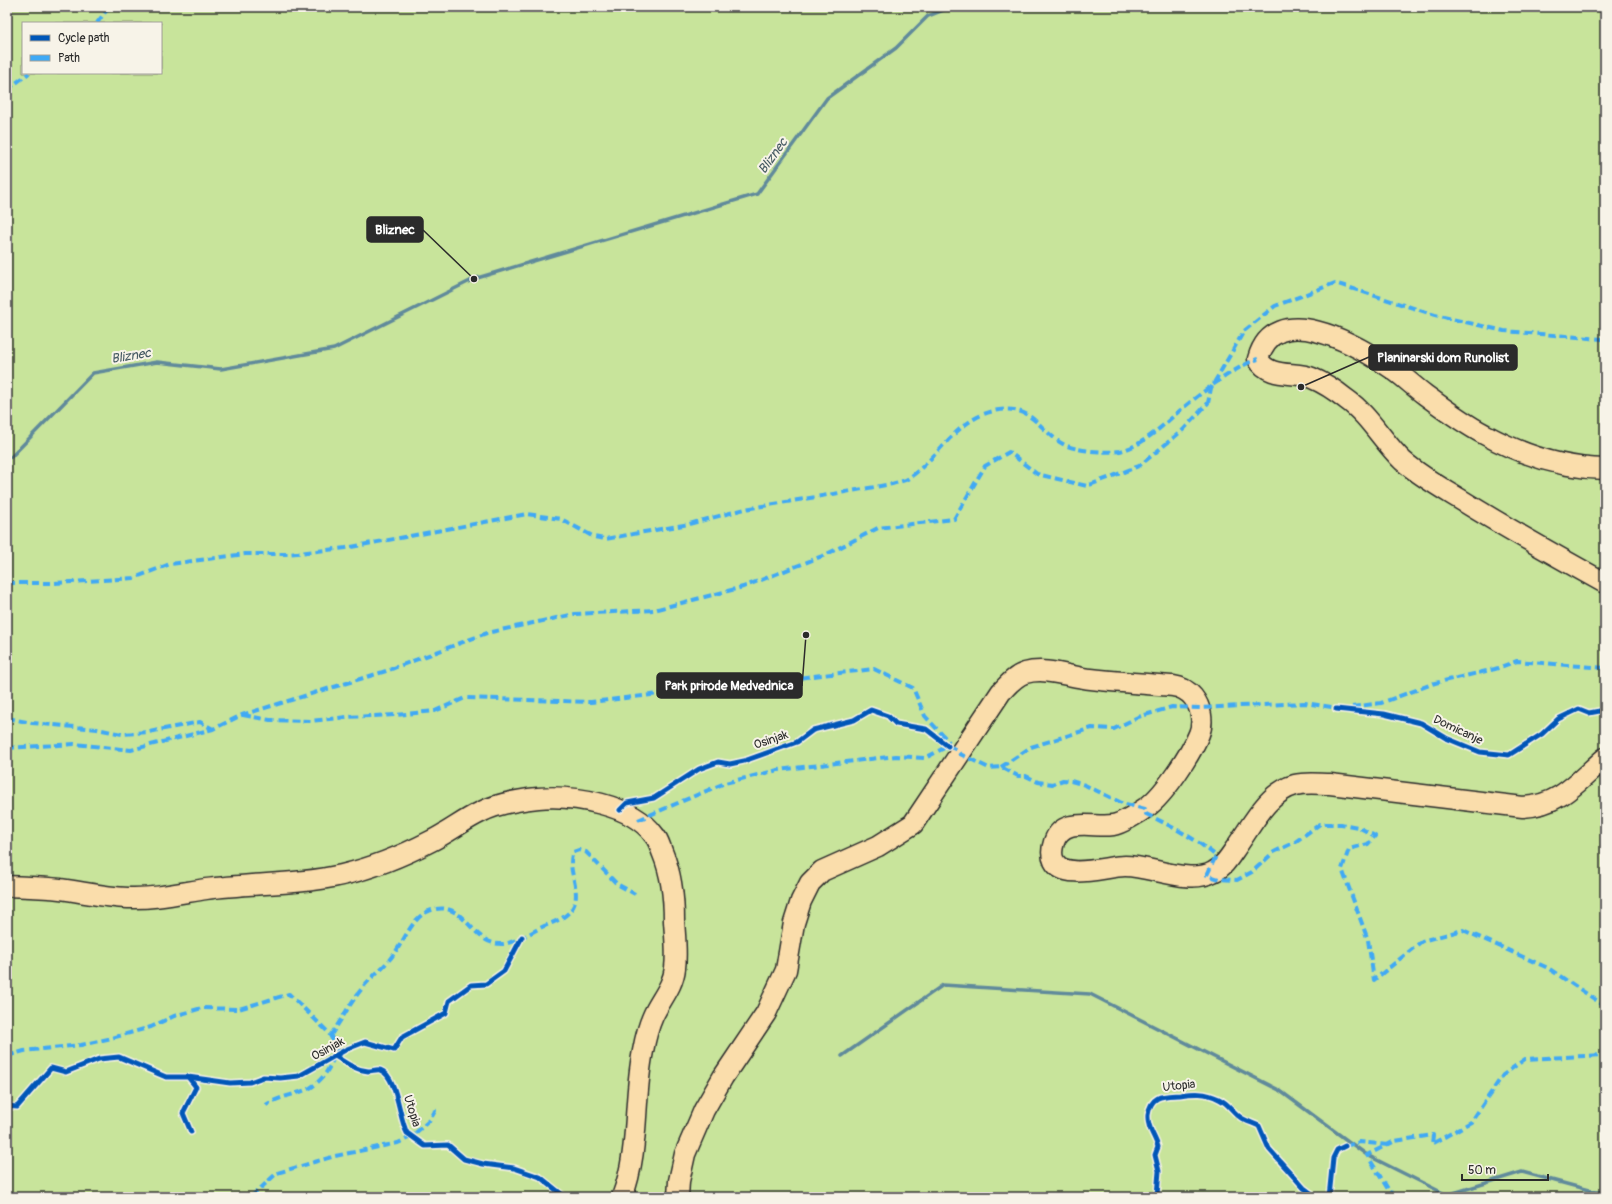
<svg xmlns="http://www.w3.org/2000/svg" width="1612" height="1204" viewBox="0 0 1612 1204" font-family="Pangolin,sans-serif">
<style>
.green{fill:#c8e49b;stroke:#7a8863;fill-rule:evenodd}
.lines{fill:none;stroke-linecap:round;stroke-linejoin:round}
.stream{stroke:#608a9b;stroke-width:3.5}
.major-casing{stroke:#2b2b2b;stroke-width:23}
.major{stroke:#faddab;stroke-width:20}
.quiet{stroke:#3fa9f5;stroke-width:4;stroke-dasharray:8 4;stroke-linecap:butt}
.cycleway-casing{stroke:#f7f3e8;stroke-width:8}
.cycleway{stroke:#0057b8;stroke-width:5}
.labels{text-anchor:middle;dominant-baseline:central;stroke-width:4;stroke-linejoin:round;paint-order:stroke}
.street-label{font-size:12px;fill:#2b2b2b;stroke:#f7f3e8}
.water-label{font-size:13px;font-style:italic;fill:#465a63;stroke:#f7f3e8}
.leader{fill:none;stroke:#2b2b2b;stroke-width:1.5}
.callout-dot{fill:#2b2b2b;stroke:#f7f3e8;stroke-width:1.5}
.callout{fill:#2b2b2b;stroke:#2b2b2b;stroke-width:1.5}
.callout-label{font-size:13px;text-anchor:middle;font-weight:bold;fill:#fff}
</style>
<rect width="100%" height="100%" fill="#f7f3e8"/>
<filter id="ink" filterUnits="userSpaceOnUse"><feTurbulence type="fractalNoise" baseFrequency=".025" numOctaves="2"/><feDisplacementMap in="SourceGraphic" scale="8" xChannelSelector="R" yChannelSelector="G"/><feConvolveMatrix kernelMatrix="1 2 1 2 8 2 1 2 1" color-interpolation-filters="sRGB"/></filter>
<g filter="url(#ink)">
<path class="green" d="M7 7H1605V1197H7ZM23 23H161V73H23Z"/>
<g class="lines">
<g class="stream">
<polyline points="7,458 11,457 93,373 157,362 221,369 334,349 474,279 757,194 827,98 896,48 928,16 951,7"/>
<polyline points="842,1056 943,985 1090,994 1279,1090 1367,1155 1447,1195 1522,1172 1596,1192 1605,1192"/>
</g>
<defs>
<g id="major">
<path d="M1605 469C1561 468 1522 455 1484 434 1463 423 1443 408 1424 394 1412 385 1401 374 1388 366 1355 344 1275 298 1258 359 1269 379 1295 371 1312 378 1324 383 1336 391 1346 399 1369 415 1383 442 1403 461 1424 479 1449 492 1471 506 1515 533 1560 558 1605 583"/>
<path d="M7 886C25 887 42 887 60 889 83 892 104 897 128 898 155 899 180 893 206 889 251 883 298 885 342 875 372 868 404 855 431 841 449 832 464 820 481 812 498 803 519 800 538 798 573 795 632 804 654 835 659 840 660 847 663 854 672 876 674 897 674 921 675 936 677 953 675 968 673 987 660 1000 653 1016 648 1027 645 1040 643 1051 633 1100 640 1150 622 1197"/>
<path d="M678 1197 679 1181 685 1154 704 1110 723 1077 766 1013 786 970 794 923 801 901 810 883 822 871 878 846 913 824 1001 692C1008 685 1015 676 1025 673 1047 667 1069 677 1091 679 1118 682 1146 684 1173 686 1181 687 1188 691 1193 697 1201 707 1204 722 1199 734 1191 754 1164 795 1147 807 1140 812 1121 824 1113 825 1092 828 1063 816 1054 842 1052 848 1051 855 1054 861 1064 881 1107 866 1125 866 1151 866 1189 885 1213 872 1224 867 1230 856 1237 846 1252 825 1268 792 1295 785 1307 782 1319 784 1330 784L1523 807C1561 805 1578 781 1605 758"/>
</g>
</defs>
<use href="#major" class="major-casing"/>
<use href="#major" class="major"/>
<g class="quiet">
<polyline points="97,23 109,7"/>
<polyline points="7,90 29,73"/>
<path d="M7 583H54L134 578 170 564 245 554H288L346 548 527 514 561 519 594 537 605 539 689 524 745 509 892 484C898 482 905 481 909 478 941 455 958 416 999 410 1032 405 1040 431 1063 444 1075 451 1107 453 1120 451 1142 446 1161 427 1177 413 1197 396 1234 367 1258 359"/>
<polyline points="1352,707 1381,703 1435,683 1495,669 1517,661 1605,668"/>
<polyline points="243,715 270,720 311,721 347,717 396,715 435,711 465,698 591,702 874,669 913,688 925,716 949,742"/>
<polyline points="7,718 32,723 97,729 122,734 149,732 200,722 213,729"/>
<polyline points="7,748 74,744 131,750 213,729 242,715 386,671 487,633 575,614 654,610 743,587 825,555 878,528 954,519 985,466 1009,452 1037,474 1087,486 1139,466 1183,430 1208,403 1211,388 1244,331 1275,306 1335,283 1435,315 1504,331 1602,339 1605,340"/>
<polyline points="1001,767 1031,747 1092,728 1114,729 1138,717 1172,707 1200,708 1305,703 1338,708"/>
<path d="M638 820 725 783 778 770 896 756 925 758 948 746 955 749 960 754 989 768 1001 767 1018 776H1026L1038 782 1052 784 1063 780 1071 781 1085 785 1122 803 1145 809 1146 814C1171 826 1195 838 1216 856L1207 875 1219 879 1237 880 1252 872 1274 852 1295 842 1320 824H1341L1358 827 1375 836 1368 844 1349 849 1342 869 1368 940 1374 980 1422 941 1463 930 1548 968 1605 1006"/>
<path d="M330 1036C341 1021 349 1005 360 991 370 977 384 968 393 955 404 942 412 917 429 911 466 897 470 946 503 944 514 943 532 932 542 927 554 922 568 918 574 905 581 888 566 869 573 852L579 850 586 852 617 884 635 894"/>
<path d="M7 1056 24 1051 81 1045 112 1038 151 1027 174 1016 202 1008 239 1009 289 994 328 1032 337 1047C333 1063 325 1079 310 1088 296 1095 280 1096 266 1105"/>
<polyline points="1345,1146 1360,1142 1388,1145"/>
<polyline points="251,1197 277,1173 335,1156 398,1143 411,1137 430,1120 435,1111 434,1107"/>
<polyline points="1396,1197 1388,1189 1367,1155 1395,1141 1433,1135 1432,1144 1471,1122 1503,1075 1525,1059 1605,1055"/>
</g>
<defs>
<g id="cycleway">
<polyline points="1336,709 1384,714 1421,723 1446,738 1480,752 1509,755 1542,734 1558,719 1579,709 1589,713 1605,710"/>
<polyline points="620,810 627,803 654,798 699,769 718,762 730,764 744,761 797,742 813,730 854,720 871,710 888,716 896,724 926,729 948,746"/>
<path d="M335 1056C346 1063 355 1070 368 1071 372 1071 377 1069 380 1070 397 1075 399 1119 407 1133L425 1146 448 1145 464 1159 483 1164 514 1168 540 1177 565 1197"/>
<polyline points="188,1077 230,1083 250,1082 263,1077 280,1078 299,1076 347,1049 365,1042 394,1050 402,1037 446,1013 449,1001 471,985 486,984 504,971 522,937"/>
<polyline points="7,1106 17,1107 51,1068 66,1072 99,1059 119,1057 166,1077 188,1077 196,1087 183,1113 191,1132"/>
<path d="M1150 1197 1157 1195 1159 1171 1155 1155 1158 1147C1155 1136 1147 1128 1148 1115 1151 1094 1164 1096 1180 1095 1194 1093 1205 1092 1219 1099 1228 1103 1232 1111 1240 1117 1245 1121 1253 1123 1259 1126L1269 1149 1304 1188 1316 1197"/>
<polyline points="1329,1197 1333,1158 1337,1150 1345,1146"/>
</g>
</defs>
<use href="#cycleway" class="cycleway-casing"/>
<use href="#cycleway" class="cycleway"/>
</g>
</g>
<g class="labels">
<g class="street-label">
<text transform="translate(1458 730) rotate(25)">Domicanje</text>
<text transform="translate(771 740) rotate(-19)">Osinjak</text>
<text transform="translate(328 1049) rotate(-29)">Osinjak</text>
<text transform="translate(1179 1086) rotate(-6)">Utopia</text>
<text transform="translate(412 1111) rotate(73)">Utopia</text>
</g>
<g class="water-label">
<text transform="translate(773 156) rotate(-54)">Bliznec</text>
<text transform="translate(131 356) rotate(-9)">Bliznec</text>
</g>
</g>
<path class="leader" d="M474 279L423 230M1301 387L1369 357M806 635L802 686"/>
<g class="callout-dot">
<circle cx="474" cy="279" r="4"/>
<circle cx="1301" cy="387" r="4"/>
<circle cx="806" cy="635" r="4"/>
</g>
<g class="callout">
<rect x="367" y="217" width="56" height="25" rx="4"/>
<rect x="1369" y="345" width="148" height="25" rx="4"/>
<rect x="657" y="673" width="145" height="25" rx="4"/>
</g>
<g class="callout-label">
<text x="395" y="234">Bliznec</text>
<text x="1443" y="362">Planinarski dom Runolist</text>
<text x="729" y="690">Park prirode Medvednica</text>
</g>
<rect width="1612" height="1204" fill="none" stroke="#f7f3e8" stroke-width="24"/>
<rect x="12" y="12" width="1588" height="1180" fill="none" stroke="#2b2b2b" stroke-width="1.5" filter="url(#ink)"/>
<rect x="22" y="22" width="140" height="52" fill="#f7f3e8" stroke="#a5a39c"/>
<rect x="30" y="35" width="20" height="6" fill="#0057b8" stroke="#a5a39c"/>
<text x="58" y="42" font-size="12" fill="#2b2b2b">Cycle path</text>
<rect x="30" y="55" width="20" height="6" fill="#3fa9f5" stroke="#a5a39c"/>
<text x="58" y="62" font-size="12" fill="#2b2b2b">Path</text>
<path d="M1462 1174v6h86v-6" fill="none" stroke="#2b2b2b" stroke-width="2"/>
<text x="1468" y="1174" font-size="12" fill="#2b2b2b" stroke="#f7f3e8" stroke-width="3" paint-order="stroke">50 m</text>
</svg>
